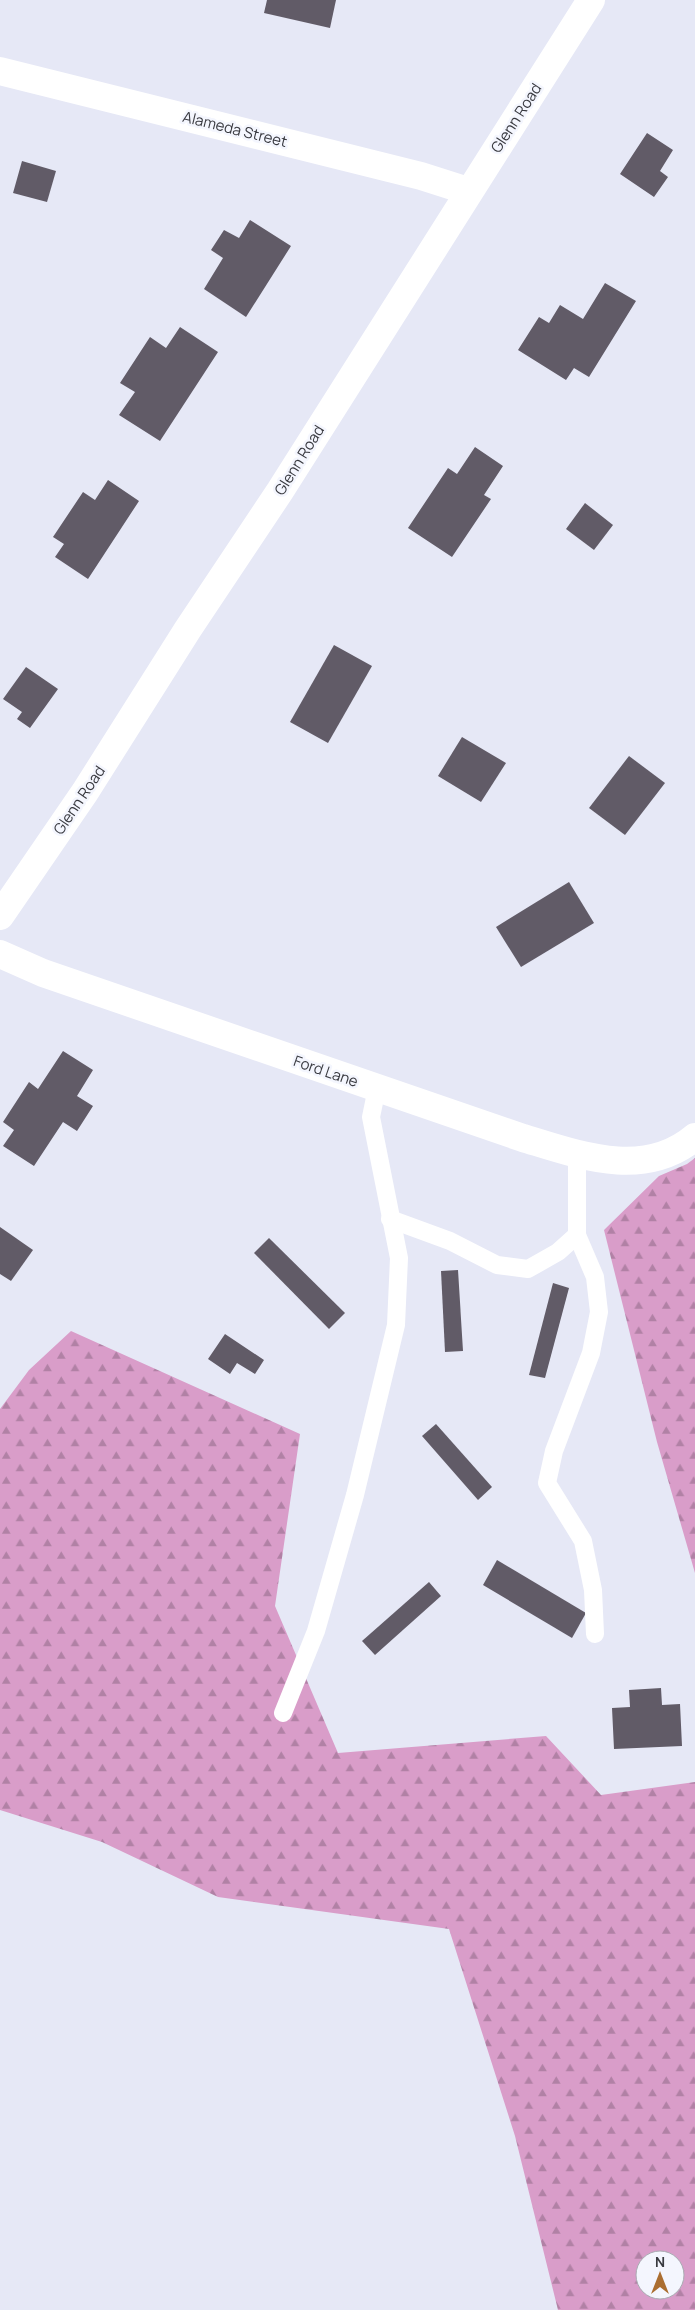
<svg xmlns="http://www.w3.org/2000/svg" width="695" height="2310" viewBox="0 0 695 2310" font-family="Manrope,sans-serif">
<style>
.forest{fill:url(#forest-firs);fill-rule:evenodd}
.building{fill:#615b67}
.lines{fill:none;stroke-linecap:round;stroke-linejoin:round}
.lane{stroke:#fff;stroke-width:18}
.street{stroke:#fff;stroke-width:28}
.secondary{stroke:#fff;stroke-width:28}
.labels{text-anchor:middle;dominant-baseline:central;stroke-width:5;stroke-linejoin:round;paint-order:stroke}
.street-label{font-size:15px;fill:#393a40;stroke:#f4f6fe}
</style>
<defs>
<pattern id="forest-firs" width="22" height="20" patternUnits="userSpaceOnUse" patternTransform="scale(1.25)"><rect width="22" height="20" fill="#d99dc9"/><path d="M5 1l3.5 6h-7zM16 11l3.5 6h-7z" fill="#b181a5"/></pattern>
</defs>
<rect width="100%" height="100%" fill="#e6e8f6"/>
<g class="forest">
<polygon points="695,1158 695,1573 657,1442 604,1230 659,1176 687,1164"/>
<path d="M71 1331 300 1434 275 1606 338 1753 546 1736 601 1795 695 1782V2310H558L515 2136 449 1929 218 1897 102 1842 0 1810V1409L29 1370ZM645 2260H675V2290H645Z"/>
</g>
<g class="building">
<polygon points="267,0 336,0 330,28 264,13"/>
<polygon points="647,133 673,150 660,171 668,177 654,197 620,174"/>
<polygon points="22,161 56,171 47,202 13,193"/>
<polygon points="250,220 291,246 246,317 204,289 223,258 211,250 224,230 239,238"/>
<polygon points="605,283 636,301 589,377 574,368 566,380 518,350 539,317 549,323 560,305 583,319"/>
<polygon points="180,327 218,352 160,441 119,415 135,392 120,383 150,337 166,348"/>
<polygon points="475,447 503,466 484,495 491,499 452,557 408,528 448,468 457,474"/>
<polygon points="108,480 139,501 88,579 55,557 64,544 53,537 83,492 95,500"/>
<polygon points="585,503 613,525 594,550 566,529"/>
<polygon points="334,645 372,666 328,743 290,722"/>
<polygon points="26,667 58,689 30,728 17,719 22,712 3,699"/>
<polygon points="462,737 506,763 481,802 438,776"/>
<polygon points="629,756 665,783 625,835 589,808"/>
<polygon points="569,882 594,923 521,967 496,927"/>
<polygon points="63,1051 93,1070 77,1096 93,1106 77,1131 63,1122 34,1166 3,1146 14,1130 3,1122 29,1082 38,1089"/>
<polygon points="0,1227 33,1250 11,1281 0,1274"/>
<polygon points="269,1238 345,1313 329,1329 254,1253"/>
<polygon points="458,1270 463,1351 445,1352 441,1271"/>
<polygon points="553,1283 569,1288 545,1378 529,1375"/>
<polygon points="225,1334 264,1360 255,1374 237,1363 230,1374 208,1359"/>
<polygon points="436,1424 492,1487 478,1500 422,1436"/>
<polygon points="497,1560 586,1613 572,1638 483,1585"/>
<polygon points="429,1582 441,1596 375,1655 362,1641"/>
<polygon points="661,1688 662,1705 680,1704 682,1746 614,1749 612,1708 630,1707 629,1690"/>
</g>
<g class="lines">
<g class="lane">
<polyline points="390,1219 450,1241 497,1265 528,1269 558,1252 577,1235 577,1155"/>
<polyline points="577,1235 595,1277 599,1312 591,1353 554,1451 547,1483 583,1541 593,1590 595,1634"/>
<polyline points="283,1713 316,1631 355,1495 396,1325 399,1258 371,1117 377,1088"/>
</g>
<g class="street">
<polyline points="0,71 421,176 468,191"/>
<path d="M0 954 43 973 523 1138C579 1155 644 1180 695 1137"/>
</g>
<polyline class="secondary" points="0,916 85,792 188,629 280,491 591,0"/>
</g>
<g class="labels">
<g class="street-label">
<text transform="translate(516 118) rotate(-57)">Glenn Road</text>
<text transform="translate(235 129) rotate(14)">Alameda Street</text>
<text transform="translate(299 460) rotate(-58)">Glenn Road</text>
<text transform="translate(79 800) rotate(-56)">Glenn Road</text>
<text transform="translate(326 1071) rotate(19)">Ford Lane</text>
</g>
</g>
<g transform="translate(660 2275)"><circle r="24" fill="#f4f6fe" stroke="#a9abb2"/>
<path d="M0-4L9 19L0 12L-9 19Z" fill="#ab6e31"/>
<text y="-8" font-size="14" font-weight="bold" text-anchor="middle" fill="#393a40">N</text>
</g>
</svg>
